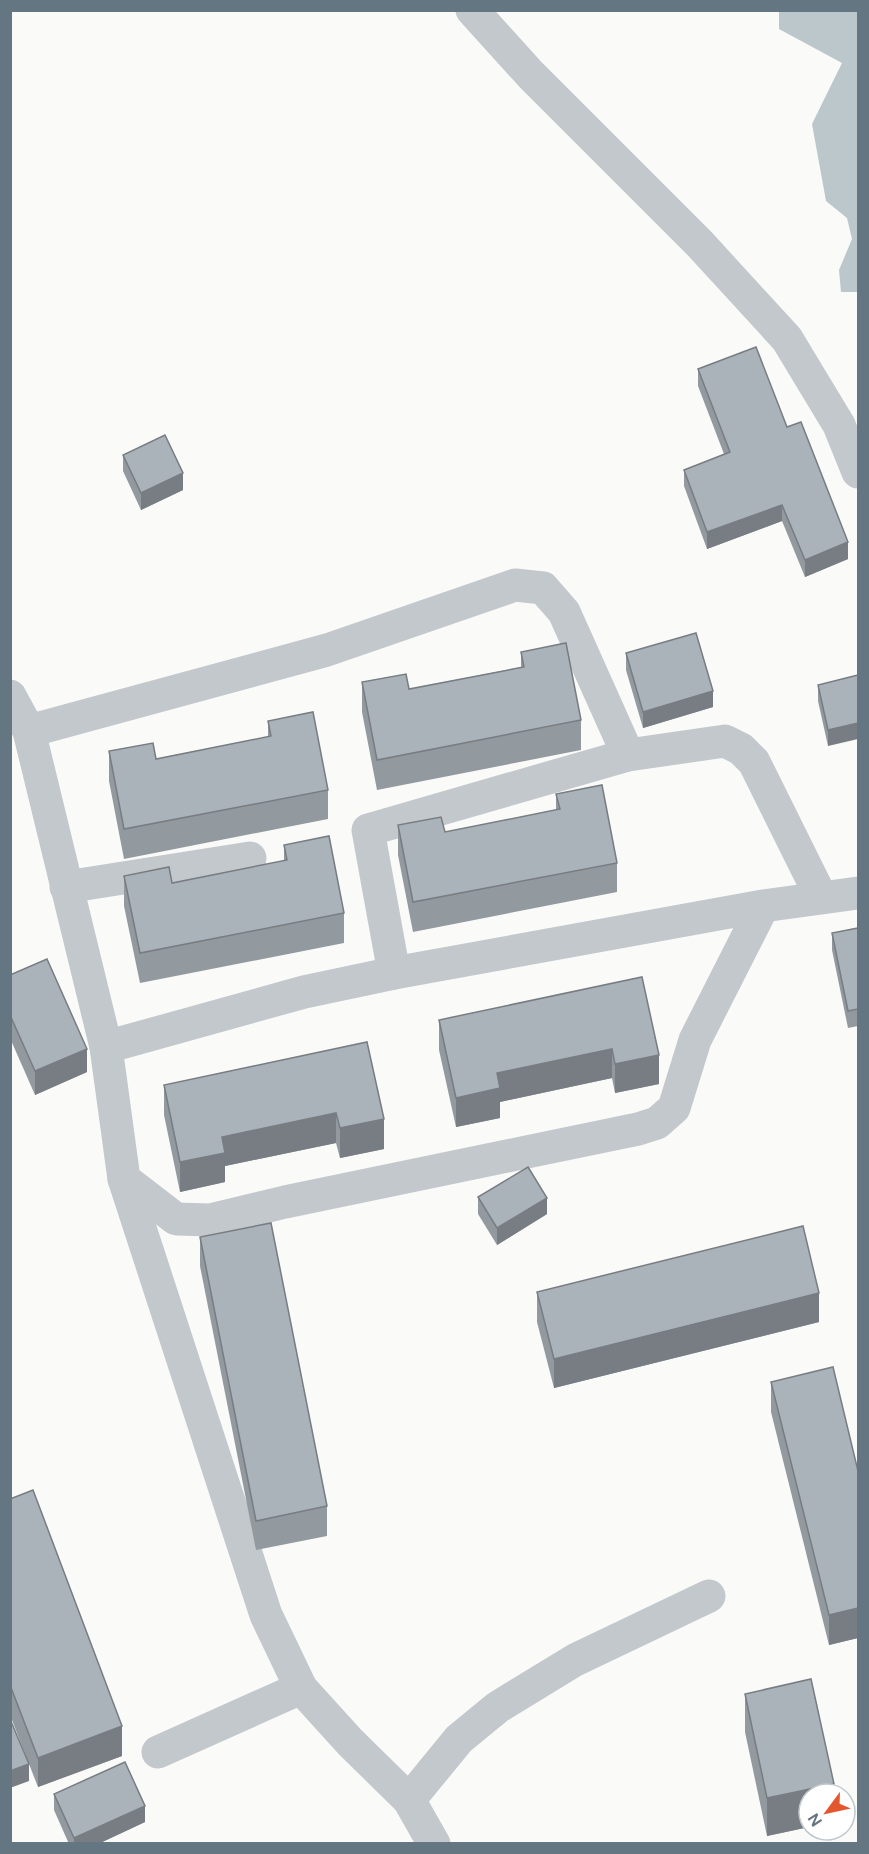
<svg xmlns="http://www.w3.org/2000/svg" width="869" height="1854" viewBox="0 0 869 1854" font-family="'DM Sans',sans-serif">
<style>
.water{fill:#bbc7cb}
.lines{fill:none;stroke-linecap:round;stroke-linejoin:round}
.minor{stroke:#c3c8cc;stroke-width:33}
.wall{fill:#929a9f}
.shaded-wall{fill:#777d82}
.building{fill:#aab3b9;stroke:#777d82;stroke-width:1.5}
</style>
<rect width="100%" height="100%" fill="#fafaf8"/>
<polygon class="water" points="779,11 858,11 858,292 841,292 839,270 852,239 847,218 826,201 812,124 842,63 779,29"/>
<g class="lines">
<g class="minor">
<polyline points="472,10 531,75 700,244 787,339 839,425 858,472"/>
<polyline points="10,696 29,731 106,1047"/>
<polyline points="29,731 327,650 515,585 543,588 564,612 628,755 725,741 741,749 754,762 821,897"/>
<polyline points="66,887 250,858"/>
<polyline points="763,906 695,1040 674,1108 657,1123 638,1129 285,1202 210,1220 176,1219 124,1179 106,1047 304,992 394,973 763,906 858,893"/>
<polyline points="394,973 368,830 628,755"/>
<polyline points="124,1179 266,1615 301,1688 350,1742 409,1800 434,1844"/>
<polyline points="158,1752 301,1688"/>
<polyline points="409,1800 459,1739 498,1707 575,1660 709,1596"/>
</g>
</g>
<g class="wall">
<polygon points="698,369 787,427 848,559 805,577 782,521 707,549 684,486 684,470 724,454 698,386"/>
<polygon points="123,455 183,490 141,510 123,471"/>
<polygon points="521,652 581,720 581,750 377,790 362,712 362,682 409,689 521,667"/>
<polygon points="626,653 713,707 643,728 626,670"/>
<polygon points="858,675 828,746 818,701 818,685"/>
<polygon points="268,721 328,790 328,819 124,859 109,781 109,751 156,759 268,737"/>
<polygon points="556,794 617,863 617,892 413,932 398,855 398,825 445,832 556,810"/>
<polygon points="284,845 344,913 344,943 140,983 124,906 124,876 172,883 284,861"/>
<polygon points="858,928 858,1026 848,1028 832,950 832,933"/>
<polygon points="10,975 87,1072 35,1095 10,1038"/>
<polygon points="642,977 659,1084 615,1093 612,1078 500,1102 500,1118 456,1127 439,1050 439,1020"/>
<polygon points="367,1042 384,1149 340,1158 336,1143 225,1166 225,1182 180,1192 164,1115 164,1085"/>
<polygon points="478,1197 547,1214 497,1245 478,1214"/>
<polygon points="200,1237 327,1506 327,1536 256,1550 200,1266"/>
<polygon points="537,1292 819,1322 554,1388 537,1322"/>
<polygon points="771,1382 858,1471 858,1638 829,1645 771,1412"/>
<polygon points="10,1499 122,1756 38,1787 10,1715"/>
<polygon points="745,1694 834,1794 809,1794 809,1827 767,1836 745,1732"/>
<polygon points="54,1794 145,1822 98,1844 69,1844 54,1810"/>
</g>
<g class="shaded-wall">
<polygon points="183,473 183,490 141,510 141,493"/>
<polygon points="782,505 782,521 707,549 707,532"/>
<polygon points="848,542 848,559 805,577 805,560"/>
<polygon points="713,691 713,707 643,728 643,712"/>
<polygon points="858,723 858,739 828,746 828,730"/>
<polygon points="87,1049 87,1072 35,1095 35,1071"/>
<polygon points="612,1049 612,1078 500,1102 500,1118 456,1127 456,1098 497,1073"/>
<polygon points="659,1055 659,1084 615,1093 615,1064"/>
<polygon points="336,1113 336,1143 225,1166 225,1182 180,1192 180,1162 222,1137"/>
<polygon points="384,1119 384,1149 340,1158 340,1128"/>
<polygon points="547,1198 547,1214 497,1245 497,1228"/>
<polygon points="819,1293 819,1322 554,1388 554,1359"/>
<polygon points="858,1608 858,1638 829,1645 829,1615"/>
<polygon points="122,1726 122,1756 38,1787 38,1758"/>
<polygon points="29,1764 29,1781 10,1788 10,1771"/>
<polygon points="834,1784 834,1794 809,1794 809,1827 767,1836 767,1798"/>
<polygon points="145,1806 145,1822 98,1844 74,1844 74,1838"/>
</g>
<g class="building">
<polygon points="756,347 787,427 801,422 848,542 805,560 782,505 707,532 684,470 730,452 698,369"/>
<polygon points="165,435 183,473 141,493 123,455"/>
<polygon points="696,633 713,691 643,712 626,653"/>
<polygon points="566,643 581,720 377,760 362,682 406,674 409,689 524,667 521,652"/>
<polygon points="858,675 858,723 828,730 818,685"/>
<polygon points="313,712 328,790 124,829 109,751 153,743 156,759 271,736 268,721"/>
<polygon points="602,785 617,863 413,902 398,825 441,817 445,832 560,809 556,794"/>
<polygon points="329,836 344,913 140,953 124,876 169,867 172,883 287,860 284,845"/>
<polygon points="858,928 858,1009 848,1011 832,933"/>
<polygon points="47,959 87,1049 35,1071 10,1015 10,975"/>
<polygon points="642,977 659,1055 615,1064 612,1049 497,1073 500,1088 456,1098 439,1020"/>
<polygon points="367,1042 384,1119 340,1128 336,1113 222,1137 225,1153 180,1162 164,1085"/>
<polygon points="528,1167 547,1198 497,1228 478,1197"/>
<polygon points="271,1223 327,1506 256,1521 200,1237"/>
<polygon points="803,1226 819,1293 554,1359 537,1292"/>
<polygon points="833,1367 858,1471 858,1608 829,1615 771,1382"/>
<polygon points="33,1490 122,1726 38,1758 10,1685 10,1499"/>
<polygon points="811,1679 834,1784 767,1798 745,1694"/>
<polygon points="10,1719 29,1764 10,1771"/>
<polygon points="125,1762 145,1806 74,1838 54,1794"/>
</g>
<rect width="869" height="1854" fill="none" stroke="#657683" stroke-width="24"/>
<g transform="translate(827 1812) rotate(237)"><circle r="28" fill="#ffffff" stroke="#c1c8cd" stroke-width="1.5"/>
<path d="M0-4.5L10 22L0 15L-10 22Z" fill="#e4572e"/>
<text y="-9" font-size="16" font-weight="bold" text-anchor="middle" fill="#657683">N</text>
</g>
</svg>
